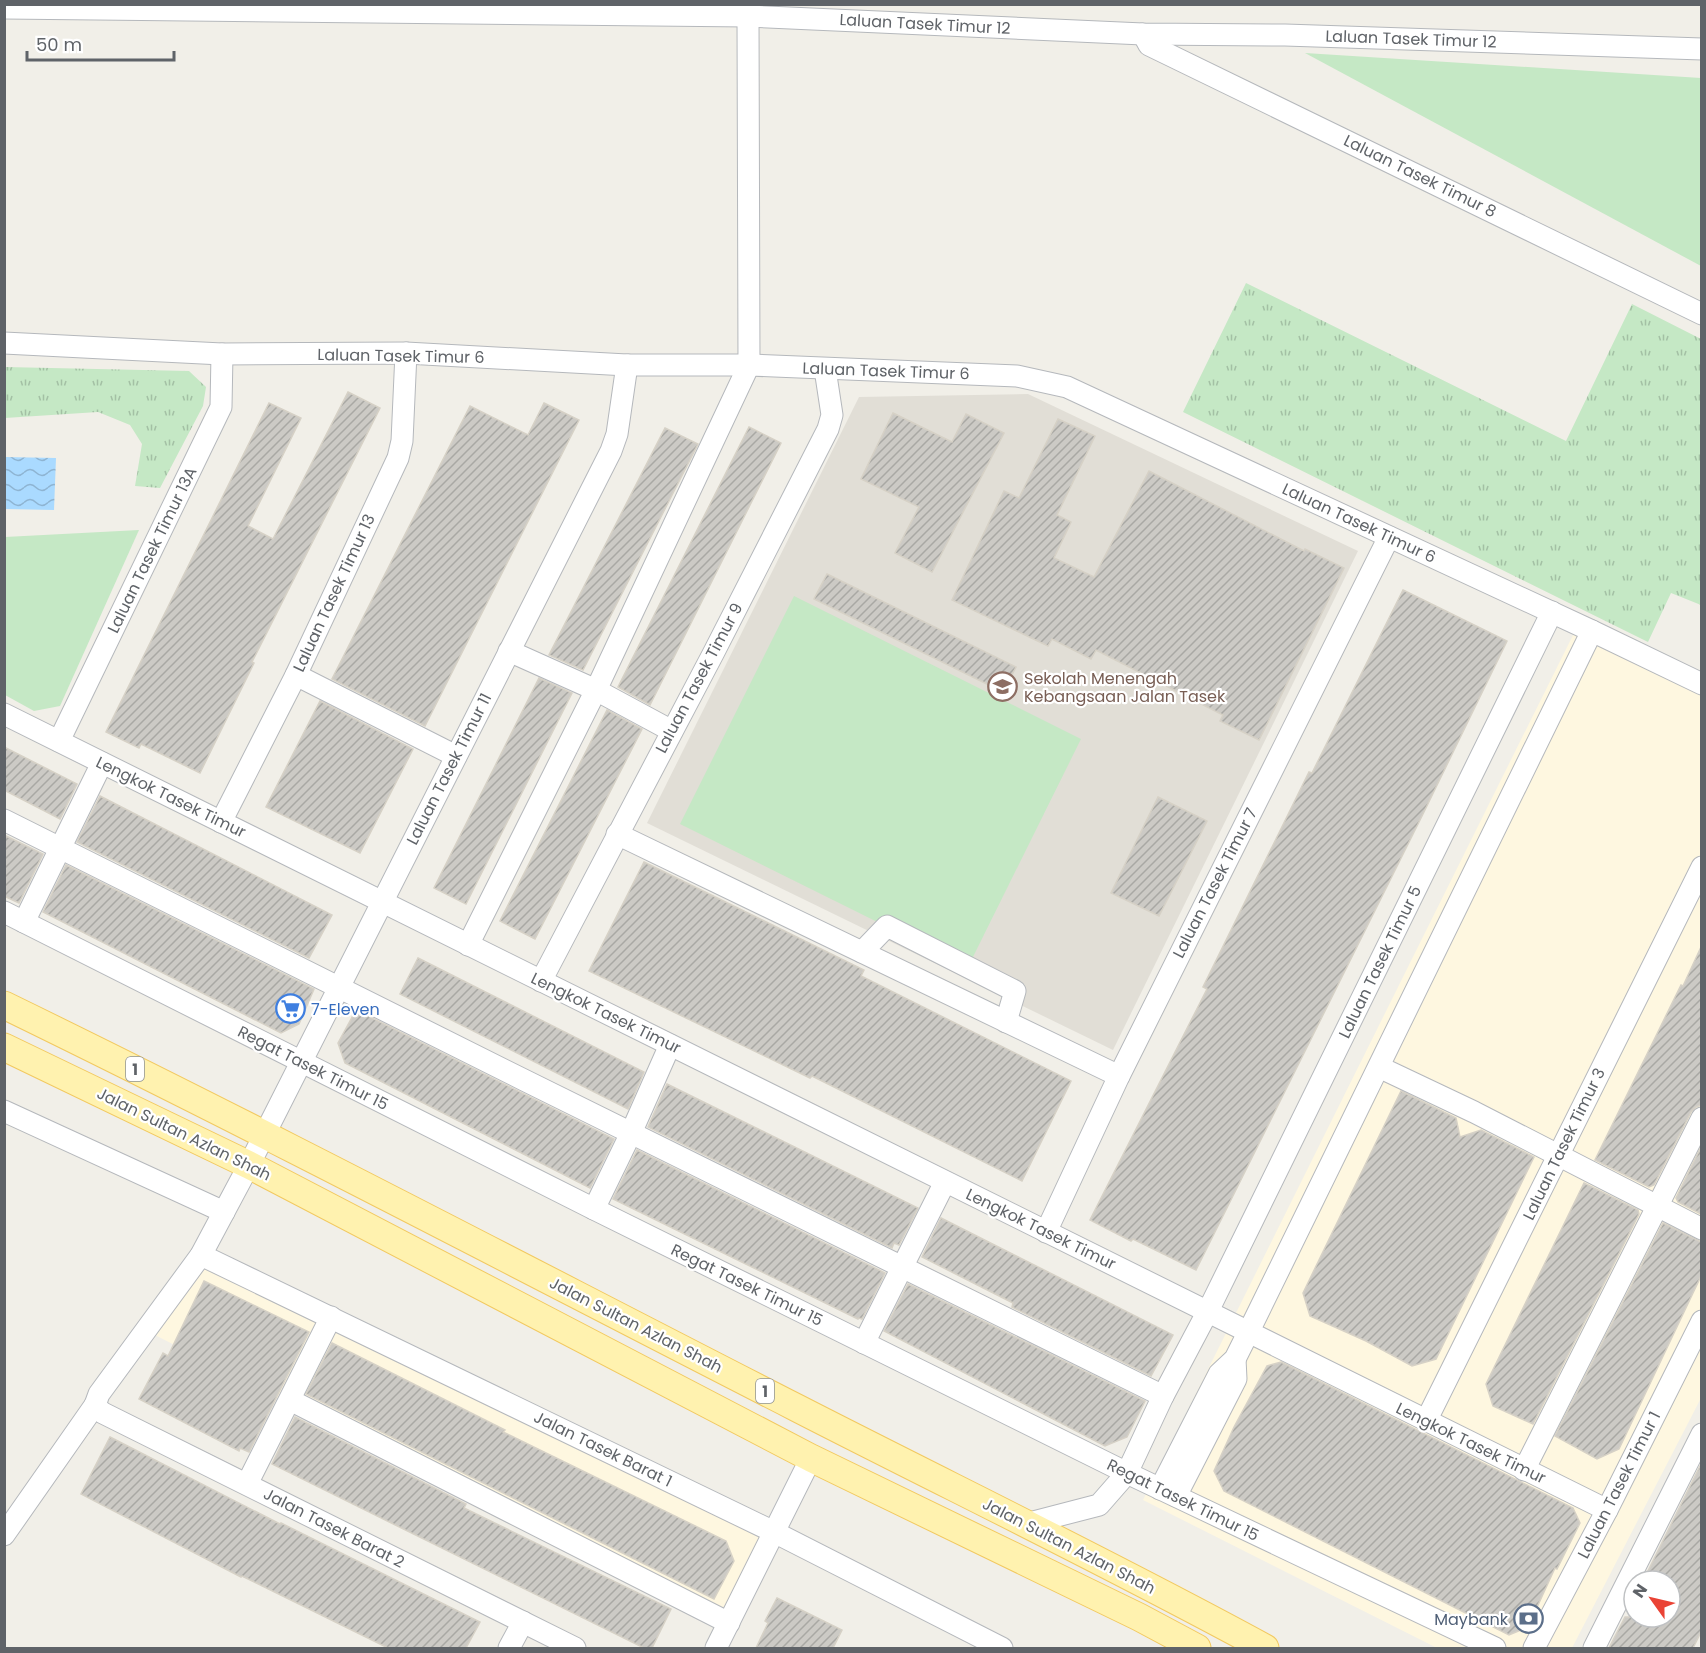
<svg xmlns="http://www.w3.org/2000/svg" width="1706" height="1653" viewBox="0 0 1706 1653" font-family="Poppins,sans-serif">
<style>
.commercial{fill:#fef7e0}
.education{fill:#e1ded6}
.grass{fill:url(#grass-tufts)}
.green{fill:#c5e8c5}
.water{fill:url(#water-waves)}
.building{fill:url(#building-hatch);stroke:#d6d1c6;stroke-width:1.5}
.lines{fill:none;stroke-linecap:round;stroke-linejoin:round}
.minor-casing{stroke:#b5b8bc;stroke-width:23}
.major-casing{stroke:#f2c960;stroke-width:29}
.minor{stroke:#fff;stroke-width:21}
.major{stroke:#fff2af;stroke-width:27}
.labels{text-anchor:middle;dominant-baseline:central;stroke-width:4.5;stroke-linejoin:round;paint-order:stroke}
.shield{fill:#fff;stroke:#8f9295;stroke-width:1.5}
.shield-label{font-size:15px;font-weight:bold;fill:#5f6368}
.street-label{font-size:16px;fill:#5f6368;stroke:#fff}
.education-label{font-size:16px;fill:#785e54;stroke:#fff;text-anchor:start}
.shop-label{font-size:16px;fill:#366cbe;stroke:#fff;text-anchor:start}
.service-label{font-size:16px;fill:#4e5e75;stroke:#fff;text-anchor:end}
</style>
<defs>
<pattern id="grass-tufts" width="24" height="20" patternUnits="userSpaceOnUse" patternTransform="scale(1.5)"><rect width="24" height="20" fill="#c5e8c5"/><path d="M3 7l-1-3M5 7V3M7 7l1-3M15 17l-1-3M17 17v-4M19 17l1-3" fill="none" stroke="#a3c0a4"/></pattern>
<pattern id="water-waves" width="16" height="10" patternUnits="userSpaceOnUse" patternTransform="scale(1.5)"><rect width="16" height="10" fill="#aadaff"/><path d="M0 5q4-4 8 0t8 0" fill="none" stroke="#8eb4d2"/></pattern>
<pattern id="building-hatch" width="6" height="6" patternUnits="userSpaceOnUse" patternTransform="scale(1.5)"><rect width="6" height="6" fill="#cccac5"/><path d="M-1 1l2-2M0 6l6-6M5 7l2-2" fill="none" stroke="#a9a8a4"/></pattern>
</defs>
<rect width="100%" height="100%" fill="#f1efe8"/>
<g class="commercial">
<polygon points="1580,621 1701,686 1701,1398 1572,1648 1437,1648 1143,1500"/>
<polygon points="211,1248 786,1530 733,1630 153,1334"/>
</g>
<polygon class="education" points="1028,394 1358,551 1113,1050 647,823 859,397"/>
<g class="grass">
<polygon points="1246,283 1566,441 1632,304 1701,339 1701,605 1671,593 1648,642 1183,412"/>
<polygon points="5,367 189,371 206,387 203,406 160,488 135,486 142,444 130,425 98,412 5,418"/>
</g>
<g class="green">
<polygon points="1305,53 1701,78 1701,266"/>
<polygon points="139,530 60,706 34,711 5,695 5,537"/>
<polygon points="794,596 1081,739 968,967 680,824"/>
</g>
<polygon class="water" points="5,457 56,458 54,510 5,509"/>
<g class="building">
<polygon points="348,392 380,408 252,662 254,663 200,773 141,744 139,748 106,732 269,403 301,418 248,526 273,539"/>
<polygon points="544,403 579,420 425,726 332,679 470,406 528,435"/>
<polygon points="893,413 952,442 966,414 1004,433 932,572 895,553 919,507 861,479"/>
<polygon points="1058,419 1095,436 1057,515 1071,522 1054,558 1094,577 1149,471 1304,551 1305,549 1344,568 1259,740 1220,721 1223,715 1096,650 1091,659 1052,639 1048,646 952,600 1004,491 1019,498"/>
<polygon points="749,427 781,443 650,705 618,687"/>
<polygon points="665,428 698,444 583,670 549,655"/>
<polygon points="827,574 1016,667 1003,692 814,599"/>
<polygon points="1403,590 1507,641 1423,814 1196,1270 1133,1239 1131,1241 1090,1220 1207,989 1203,987 1309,772 1312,773"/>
<polygon points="539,678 572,693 466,904 434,888"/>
<polygon points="320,701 413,749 360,853 266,807"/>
<polygon points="607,710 642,729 535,939 500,921"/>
<polygon points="4,747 77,784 60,819 4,790"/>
<polygon points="100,796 332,915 309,958 77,842"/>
<polygon points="1158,797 1207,821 1159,916 1111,893"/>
<polygon points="4,835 43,854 19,903 4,896"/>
<polygon points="644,862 864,970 861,976 1071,1081 1022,1181 812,1076 810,1078 589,971"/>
<polygon points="66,865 314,989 299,1024 281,1033 43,912"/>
<polygon points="1701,947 1701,1105 1696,1107 1691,1112 1654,1185 1649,1187 1595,1160 1681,985 1683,986"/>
<polygon points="418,958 644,1072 628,1109 400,994"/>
<polygon points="356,1010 614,1139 590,1188 345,1063 338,1043"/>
<polygon points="667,1084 918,1208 899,1245 894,1243 892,1248 648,1127"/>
<polygon points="1401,1091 1456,1118 1460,1137 1481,1130 1534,1157 1436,1359 1412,1366 1366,1341 1310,1316 1303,1293"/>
<polygon points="1701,1147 1701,1214 1678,1202 1676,1198"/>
<polygon points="637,1150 885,1273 862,1319 859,1318 858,1319 613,1199"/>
<polygon points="1584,1183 1638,1210 1639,1214 1533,1424 1493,1406 1486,1384"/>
<polygon points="941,1218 1173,1335 1151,1376 1012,1307 1013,1303 922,1257"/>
<polygon points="1663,1223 1701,1242 1701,1276 1619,1449 1597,1459 1555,1436"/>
<polygon points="204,1281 309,1332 249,1452 240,1448 239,1451 139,1399 163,1353 168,1356"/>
<polygon points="908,1284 1145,1401 1127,1437 1105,1446 884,1331"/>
<polygon points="332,1343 505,1430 503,1432 726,1541 734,1561 714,1599 306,1394"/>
<polygon points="1281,1362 1573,1508 1580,1523 1557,1569 1555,1568 1528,1627 1509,1635 1224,1491 1214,1471 1234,1427 1267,1366"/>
<polygon points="295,1417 466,1504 464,1508 671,1609 652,1648 644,1648 272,1464"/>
<polygon points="110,1437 280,1524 281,1523 480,1622 466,1648 388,1648 242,1576 241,1577 81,1494"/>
<polygon points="1701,1464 1701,1632 1693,1648 1609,1648 1625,1617 1670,1617 1670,1581 1643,1581"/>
<polygon points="777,1598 842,1630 833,1648 756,1648 768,1623 765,1621"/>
</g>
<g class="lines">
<defs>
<g id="minor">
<polyline points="4,8 748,16 1143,34 1285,35 1702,49"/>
<polyline points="1143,34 1149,45 1702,314"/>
<polyline points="4,343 222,354 406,353 627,365 749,365 1017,376 1067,387 1592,631 1702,684"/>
<polyline points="509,651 596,690 672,731"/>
<polyline points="296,675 456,756"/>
<polyline points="4,714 1607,1510"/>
<polyline points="59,741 221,407 222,354"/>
<polyline points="4,820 524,1080 1163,1396"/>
<polyline points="221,822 296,675 398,458 402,441 406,353"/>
<polyline points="617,834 1119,1076"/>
<polyline points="4,912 594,1209 1127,1473 1495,1648"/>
<polyline points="24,922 102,763"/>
<polyline points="468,945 596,690 749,365 748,16"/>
<polyline points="862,952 887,926 1015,991 1006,1022"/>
<polyline points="541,981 714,652 828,429 832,415 825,369"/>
<polyline points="1379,1067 1474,1112 1702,1229"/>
<polyline points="4,1111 224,1212"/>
<polyline points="594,1209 631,1133 670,1045"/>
<polyline points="1046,1232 1119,1076 1389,537"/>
<polyline points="201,1255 774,1532 1002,1648"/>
<polyline points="864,1343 945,1182"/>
<polyline points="290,1400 729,1623"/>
<polyline points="95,1405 98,1409 103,1413 575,1648"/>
<polyline points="1426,1421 1702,867"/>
<polyline points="1524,1470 1702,1118"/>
<polyline points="247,1484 331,1317"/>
<polyline points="1160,1489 1219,1374 1235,1359 1248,1333 1592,631"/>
<polyline points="1176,1496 1236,1379 1235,1359"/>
<polyline points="1026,1524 1099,1505 1127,1473 1163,1396 1208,1311 1552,612"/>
<polyline points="4,1535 95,1405 99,1394 201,1255 249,1165 611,451 617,434 627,365"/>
<polyline points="509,1648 523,1622"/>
<polyline points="716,1648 811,1458"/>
<polyline points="1534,1648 1607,1510 1702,1321"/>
<polyline points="1594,1648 1702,1434"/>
</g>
<g id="major">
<path d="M4 1005C271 1135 533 1273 797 1408 953 1488 1111 1564 1265 1648"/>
<polyline points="4,1047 249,1165 811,1458 1139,1617 1197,1648"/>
</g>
</defs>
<use href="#minor" class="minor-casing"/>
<use href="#major" class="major-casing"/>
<use href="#minor" class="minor"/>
<use href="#major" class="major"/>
</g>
<defs>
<symbol id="school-ring" viewBox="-11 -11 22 22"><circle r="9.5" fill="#fff" stroke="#8d6e63" stroke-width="1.5"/><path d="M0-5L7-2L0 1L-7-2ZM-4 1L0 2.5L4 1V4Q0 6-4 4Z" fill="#8d6e63"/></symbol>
<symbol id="supermarket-ring" viewBox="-11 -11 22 22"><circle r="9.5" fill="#fff" stroke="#3f7fe0" stroke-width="1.5"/><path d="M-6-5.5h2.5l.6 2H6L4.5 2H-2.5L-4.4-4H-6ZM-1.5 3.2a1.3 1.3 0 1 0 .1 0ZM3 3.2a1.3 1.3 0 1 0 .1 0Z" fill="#3f7fe0"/></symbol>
<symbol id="bank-ring" viewBox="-11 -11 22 22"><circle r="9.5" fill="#fff" stroke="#5c6f8a" stroke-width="1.5"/><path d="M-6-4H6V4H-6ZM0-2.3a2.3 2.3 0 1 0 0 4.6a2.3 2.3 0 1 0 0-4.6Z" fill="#5c6f8a"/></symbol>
</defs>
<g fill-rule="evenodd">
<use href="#school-ring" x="986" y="670" width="33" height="33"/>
<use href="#supermarket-ring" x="274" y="992" width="33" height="33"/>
<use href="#bank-ring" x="1512" y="1602" width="33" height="33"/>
</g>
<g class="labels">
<g class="shield">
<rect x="126" y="1057" width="18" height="24" rx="4.5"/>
<rect x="756" y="1379" width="18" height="24" rx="4.5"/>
</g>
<g class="shield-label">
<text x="135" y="1069">1</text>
<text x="765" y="1391">1</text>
</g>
<g class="street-label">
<text transform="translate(925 24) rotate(3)">Laluan Tasek Timur 12</text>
<text transform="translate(1411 39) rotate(2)">Laluan Tasek Timur 12</text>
<text transform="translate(1420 176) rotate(26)">Laluan Tasek Timur 8</text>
<text transform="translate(401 356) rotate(1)">Laluan Tasek Timur 6</text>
<text transform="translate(886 371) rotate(2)">Laluan Tasek Timur 6</text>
<text transform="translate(1359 523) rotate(25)">Laluan Tasek Timur 6</text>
<text transform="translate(152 550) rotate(-64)">Laluan Tasek Timur 13A</text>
<text transform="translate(334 593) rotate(-65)">Laluan Tasek Timur 13</text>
<text transform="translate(699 678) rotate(-62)">Laluan Tasek Timur 9</text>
<text transform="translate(449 769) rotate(-63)">Laluan Tasek Timur 11</text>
<text transform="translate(171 797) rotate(26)">Lengkok Tasek Timur</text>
<text transform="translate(1215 883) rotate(-63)">Laluan Tasek Timur 7</text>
<text transform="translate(1380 962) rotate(-64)">Laluan Tasek Timur 5</text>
<text transform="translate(606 1013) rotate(26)">Lengkok Tasek Timur</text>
<text transform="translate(313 1068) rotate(27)">Regat Tasek Timur 15</text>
<text transform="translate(184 1134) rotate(26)">Jalan Sultan Azlan Shah</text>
<text transform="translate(1564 1144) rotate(-64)">Laluan Tasek Timur 3</text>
<text transform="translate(1041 1229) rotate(26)">Lengkok Tasek Timur</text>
<text transform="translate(747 1285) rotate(26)">Regat Tasek Timur 15</text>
<text transform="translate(636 1325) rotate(27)">Jalan Sultan Azlan Shah</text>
<text transform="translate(1471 1443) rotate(26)">Lengkok Tasek Timur</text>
<text transform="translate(603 1449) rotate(26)">Jalan Tasek Barat 1</text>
<text transform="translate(1619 1485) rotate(-63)">Laluan Tasek Timur 1</text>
<text transform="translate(1183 1500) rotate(26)">Regat Tasek Timur 15</text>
<text transform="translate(334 1528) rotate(27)">Jalan Tasek Barat 2</text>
<text transform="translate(1069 1546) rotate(27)">Jalan Sultan Azlan Shah</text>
</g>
<g class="education-label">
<text x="1024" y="678">Sekolah Menengah<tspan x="1024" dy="18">Kebangsaan Jalan Tasek</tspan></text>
</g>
<g class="shop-label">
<text x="311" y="1009">7-Eleven</text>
</g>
<g class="service-label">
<text x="1508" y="1619">Maybank</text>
</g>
</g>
<rect width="1706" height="1653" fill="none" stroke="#5f6368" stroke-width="12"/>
<g transform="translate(1652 1599) rotate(304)"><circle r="28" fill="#ffffff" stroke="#bfc1c3" stroke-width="1.5"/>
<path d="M0-4.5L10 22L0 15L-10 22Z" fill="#ea4335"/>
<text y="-9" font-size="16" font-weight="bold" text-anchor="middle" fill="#5f6368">N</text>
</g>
<path d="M27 51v9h147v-9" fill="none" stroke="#5f6368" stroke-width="3"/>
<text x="36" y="51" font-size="18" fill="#5f6368" stroke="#ffffff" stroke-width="4.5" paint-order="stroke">50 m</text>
</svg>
